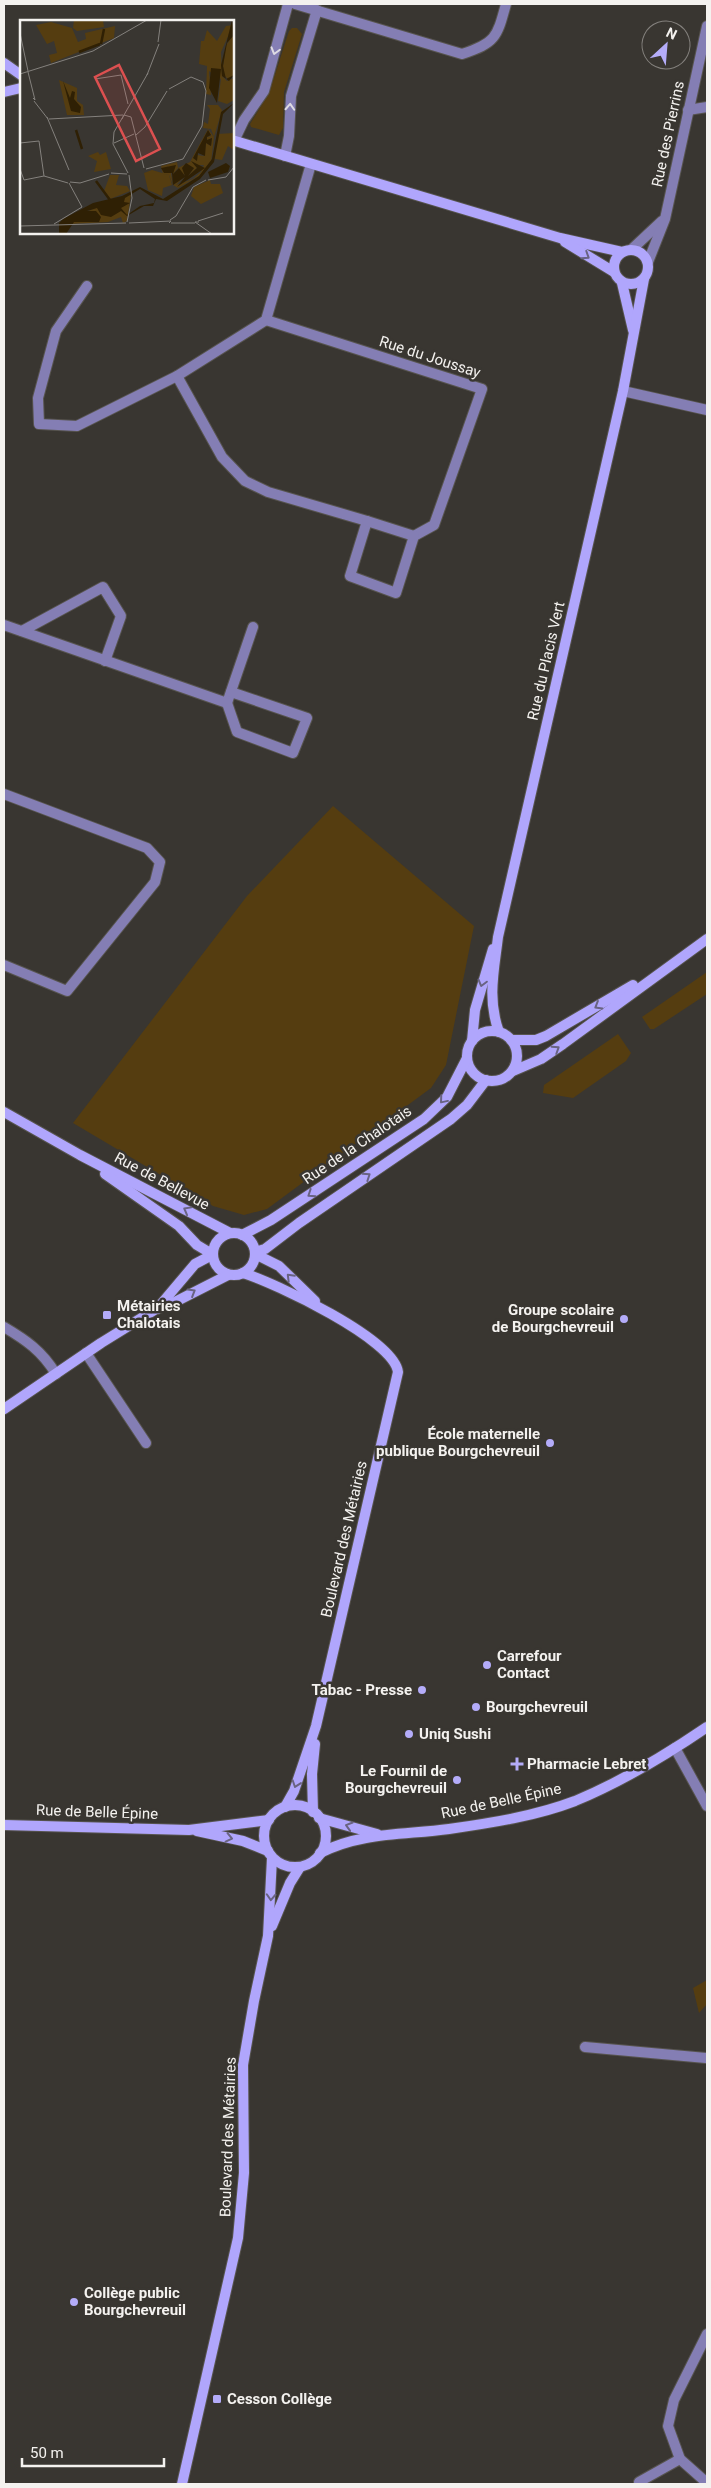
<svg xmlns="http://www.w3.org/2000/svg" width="711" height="2488" viewBox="0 0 711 2488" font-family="Roboto,sans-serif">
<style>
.green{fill:#553d10}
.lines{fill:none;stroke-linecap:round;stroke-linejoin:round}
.street-casing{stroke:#57544f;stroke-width:12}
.secondary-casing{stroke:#57544f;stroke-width:12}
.street{stroke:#847eb4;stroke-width:10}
.secondary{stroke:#b0a6fc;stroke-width:10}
.oneway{stroke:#dedbe3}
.oneway2{stroke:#696382}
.poi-dot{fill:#b4acf9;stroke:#393631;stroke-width:2}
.labels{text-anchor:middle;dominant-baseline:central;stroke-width:5;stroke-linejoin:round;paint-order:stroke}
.street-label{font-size:15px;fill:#f4f2ef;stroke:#393631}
.poi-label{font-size:15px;font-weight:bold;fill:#f4f2ef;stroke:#393631;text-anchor:start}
.inset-river{fill:none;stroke:#2f2004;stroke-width:2.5}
.inset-road{fill:none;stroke:#84817d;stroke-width:1}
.view{fill:#dc5050;fill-opacity:0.15;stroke:#dc5050;stroke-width:2.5}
.inset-edge{fill:none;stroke:#f4f2ef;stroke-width:2.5}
</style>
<rect width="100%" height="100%" fill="#393631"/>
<g class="green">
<polygon points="292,28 297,28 302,34 284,92 283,128 279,135 251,127 250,124 269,93 289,31"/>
<polygon points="333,806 474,926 446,1065 431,1088 267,1209 244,1215 213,1206 73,1123 247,896"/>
<polygon points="707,972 707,994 654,1029 650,1029 642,1017"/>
<polygon points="618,1034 631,1053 626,1061 573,1098 543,1093 544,1085"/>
<polygon points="707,1980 707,2004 699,2013 693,1988"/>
</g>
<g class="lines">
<defs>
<g id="street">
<path d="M295 4 462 54C496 43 497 37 506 4"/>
<polyline points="688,110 707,107"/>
<polyline points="234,141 244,120 264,91 288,4"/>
<polyline points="285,156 289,136 291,96 317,10"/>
<polyline points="631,250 662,221"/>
<polyline points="648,262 665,219 707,26"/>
<polyline points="87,286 56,331 38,398 39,424 77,426 177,376 266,320 311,164"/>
<polyline points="177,376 222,457 245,481 268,492 367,521 350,576 396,593 414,536 434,525 482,389 266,320"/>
<polyline points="623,391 707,410"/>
<polyline points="367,521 414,536"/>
<polyline points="4,625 227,703 253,627"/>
<polyline points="22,631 103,587 121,616 105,661"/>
<polyline points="227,703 237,732 293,753 307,718 231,692"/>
<polyline points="4,794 147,848 160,862 155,882 67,991 4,965"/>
<path d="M4 1327C26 1340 42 1351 56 1374"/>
<polyline points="86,1353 146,1443"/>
<polyline points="675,1748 707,1806"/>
<polyline points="585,2047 706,2058"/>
<polyline points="707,2334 674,2400 668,2426 680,2459 707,2483"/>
<polyline points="639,2482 680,2459"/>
</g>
<g id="secondary">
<polyline points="4,63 21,75"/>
<polyline points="4,92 21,88"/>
<polyline points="232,140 560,238 622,252"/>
<polyline points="565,242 614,272"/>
<circle cx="631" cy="267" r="17"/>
<polyline points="622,283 633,330"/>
<circle cx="492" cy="1056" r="25"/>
<path d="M499 1032C487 999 494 971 498 937L623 391 644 279"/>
<polyline points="511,1040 536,1040 546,1036 633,985"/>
<polyline points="472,1041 475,1010 493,949"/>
<polyline points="513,1071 541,1059 563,1044 707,939"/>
<polyline points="4,1112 80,1155 230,1233"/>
<polyline points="105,1174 179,1226 197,1245 212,1254"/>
<circle cx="234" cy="1254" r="21"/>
<polyline points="242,1235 271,1220 424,1119 447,1097 467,1058"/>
<polyline points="255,1252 265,1249 299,1223 451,1119 467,1105 486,1080"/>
<polyline points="255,1254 279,1266 315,1301"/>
<path d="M243 1273C275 1283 394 1339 398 1372L316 1726 294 1791 285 1807"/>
<polyline points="157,1309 195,1264 212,1255"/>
<polyline points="4,1409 101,1343 156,1309 171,1304 228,1275"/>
<circle cx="295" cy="1836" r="31"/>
<polyline points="313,1812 312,1774 315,1744"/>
<polyline points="319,1818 377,1834"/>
<polyline points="4,1825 189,1830 269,1820"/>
<polyline points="197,1831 243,1841 268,1851"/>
<path d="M320 1853C361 1832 405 1835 449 1829 491 1823 536 1816 575 1801 621 1782 666 1755 707 1727"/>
<polyline points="272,1926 290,1883 300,1867"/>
<polyline points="182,2484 238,2238 244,2173 243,2065 254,2001 268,1936 272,1858"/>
</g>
</defs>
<use href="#street" class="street-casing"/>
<use href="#secondary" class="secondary-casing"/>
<use href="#street" class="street"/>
<use href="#secondary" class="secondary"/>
</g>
<defs><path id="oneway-chevron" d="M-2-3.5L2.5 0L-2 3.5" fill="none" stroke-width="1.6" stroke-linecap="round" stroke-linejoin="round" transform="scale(1.25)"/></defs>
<g class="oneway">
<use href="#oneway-chevron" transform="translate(275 51) rotate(106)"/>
<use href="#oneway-chevron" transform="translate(290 107) rotate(-87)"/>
</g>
<g class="oneway2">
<use href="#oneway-chevron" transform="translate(586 256) rotate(33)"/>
<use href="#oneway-chevron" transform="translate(482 983) rotate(105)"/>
<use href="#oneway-chevron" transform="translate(598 1006) rotate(149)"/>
<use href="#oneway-chevron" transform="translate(556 1049) rotate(-33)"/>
<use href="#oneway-chevron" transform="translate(443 1100) rotate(130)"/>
<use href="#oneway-chevron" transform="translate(367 1176) rotate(-34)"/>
<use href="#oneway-chevron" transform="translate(311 1194) rotate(146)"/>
<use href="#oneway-chevron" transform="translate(187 1210) rotate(-151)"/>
<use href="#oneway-chevron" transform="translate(290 1277) rotate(-135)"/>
<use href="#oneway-chevron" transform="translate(192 1292) rotate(-31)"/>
<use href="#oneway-chevron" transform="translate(296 1784) rotate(109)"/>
<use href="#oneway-chevron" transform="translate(349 1826) rotate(-163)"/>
<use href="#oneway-chevron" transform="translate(229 1838) rotate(13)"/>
<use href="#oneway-chevron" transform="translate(271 1897) rotate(93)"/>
</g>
<g class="poi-dot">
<rect x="102" y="1310" width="10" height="10" rx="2.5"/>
<circle cx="624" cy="1319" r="5"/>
<circle cx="550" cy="1443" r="5"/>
<circle cx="487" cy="1665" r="5"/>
<circle cx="422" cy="1690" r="5"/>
<circle cx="476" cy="1707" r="5"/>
<circle cx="409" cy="1734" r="5"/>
<path d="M514.5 1756.5h5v5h5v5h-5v5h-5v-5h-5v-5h5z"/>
<circle cx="457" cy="1780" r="5"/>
<circle cx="74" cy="2302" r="5"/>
<rect x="212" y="2394" width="10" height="10" rx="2.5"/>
</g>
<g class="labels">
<g class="street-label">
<text transform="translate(668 134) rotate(-78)">Rue des Pierrins</text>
<text transform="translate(430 357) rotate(18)">Rue du Joussay</text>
<text transform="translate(546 661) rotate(-77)">Rue du Placis Vert</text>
<text transform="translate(357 1145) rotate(-34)">Rue de la Chalotais</text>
<text transform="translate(162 1181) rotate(28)">Rue de Bellevue</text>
<text transform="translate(344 1539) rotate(-77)">Boulevard des Métairies</text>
<text transform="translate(501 1801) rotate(-12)">Rue de Belle Épine</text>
<text transform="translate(97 1812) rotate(2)">Rue de Belle Épine</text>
<text transform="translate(228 2137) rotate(-88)">Boulevard des Métairies</text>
</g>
<g class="poi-label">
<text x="117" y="1306">Métairies<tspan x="117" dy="17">Chalotais</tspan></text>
<text x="614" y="1310" text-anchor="end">Groupe scolaire<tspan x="614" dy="17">de Bourgchevreuil</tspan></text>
<text x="540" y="1434" text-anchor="end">École maternelle<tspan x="540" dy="17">publique Bourgchevreuil</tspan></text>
<text x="497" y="1656">Carrefour<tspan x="497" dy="17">Contact</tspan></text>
<text x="412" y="1690" text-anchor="end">Tabac - Presse</text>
<text x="486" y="1707">Bourgchevreuil</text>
<text x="419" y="1734">Uniq Sushi</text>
<text x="527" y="1764">Pharmacie Lebret</text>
<text x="447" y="1771" text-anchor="end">Le Fournil de<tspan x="447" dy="17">Bourgchevreuil</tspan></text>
<text x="84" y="2293">Collège public<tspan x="84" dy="17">Bourgchevreuil</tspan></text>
<text x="227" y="2399">Cesson Collège</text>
</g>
</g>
<g transform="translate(20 20)">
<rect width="214" height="214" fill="#393631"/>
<path d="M54 0H83L84 7 57 11 53 8ZM31 2 52 8 58 22 66 19 65 13 95 6 94 18 31 43 29 35 37 33 34 21 27 24 16 5ZM213 5 201 32 202 56 207 61 214 58V80L207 84 198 81 201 59 189 51 191 75 186 74 187 46 179 44 181 21H184L187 10 197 21 206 6ZM214 13V55L209 60 204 55 203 46 206 26ZM39 60 57 68V81L63 85 64 95H47ZM187 85H198L202 90 194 117 191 109 183 108 184 102 188 104 190 89ZM214 113V130L208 126 202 140 195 139 197 114ZM78 132 80 135 86 132 91 149 74 152 77 141 68 136ZM132 150 149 155 152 165 143 168 142 176 128 170 124 153ZM90 155H99L96 165 107 166 110 171 90 179 84 171ZM190 160 191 164H200L203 173 181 184 171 176 174 167ZM111 174 107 201 103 203 101 197 88 202 50 204 48 199Z" fill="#553d10"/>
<path d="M188 109 194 117 191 142 179 156 158 168 153 165 149 155 143 154 141 146 157 142 158 148 170 142ZM188 110 191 116 187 117V120L192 118 191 126 186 123 184 136 177 135ZM172 141 176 145H184L181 152 173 159 156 165 164 157 153 165 151 153H145L147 146 153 154 158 148 165 156 163 149 174 148 168 156 177 148Z" fill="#553d10" fill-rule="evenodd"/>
<path d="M212 0 214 15 207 23 203 46 206 59 214 55 209 61 202 56 201 45ZM191 48 201 49 197 83 189 68ZM43 61 50 78 52 71 55 72 54 79 61 87 60 93 51 91ZM214 83 203 94 194 142 180 159 147 181 136 179 133 186H124L107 196 101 191 91 197 81 195 77 188 67 191H76L81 197 79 202H54L46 214H39V203L43 199 73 183 102 176 120 167 143 179 179 156 192 139 201 92ZM120 169 135 179 134 183 120 186 107 195 101 188 110 183 104 182 105 178ZM188 110 191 115 187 117V120L192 118 191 126 186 123 185 136 178 133 177 141 173 138ZM171 141 185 148 157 167 165 157 153 165 152 153H144L141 148 156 145 153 154 159 148 165 156 162 148 166 143 174 148 168 156 177 148ZM206 143 210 146 208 152 190 158 188 152Z" fill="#2f2004" fill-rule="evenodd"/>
<path class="inset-river" d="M81 24 84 9M59 32 80 24M56 110 62 129M76 161 90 180"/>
<path class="inset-road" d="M0 13 8 51M138 22 141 0M8 52 15 80 13 78M0 54 73 31 127 0M127 55 139 24M75 59 101 55 108 84M14 81 28 99M104 95 111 97 124 148M104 95 128 53M27 97 49 150M29 99 103 95M102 99 104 95 94 112 93 124 108 153M116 115 125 107 147 71M0 123 19 121 24 156M94 123 114 114M0 149 4 160 24 156 48 163M126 149 163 139 182 106 186 71 183 62 171 57 149 69M91 153 107 154M188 160 206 157 214 147M50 162 60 163 89 154M150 200 156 196 173 167 186 160M178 201 203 193M107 202 112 178 109 155M179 202H175L192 214M109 203 151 201 149 203M151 203H175M34 204 62 187 49 163M0 206 106 203"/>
<path class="view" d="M99 45 140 129 116 141 75 57Z"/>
<rect width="214" height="214" class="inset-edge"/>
</g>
<rect width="711" height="2488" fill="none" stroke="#f4f2ef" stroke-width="10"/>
<g transform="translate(666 45) rotate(26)"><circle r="24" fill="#393631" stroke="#84817d"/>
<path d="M0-4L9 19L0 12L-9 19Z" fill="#b4acf9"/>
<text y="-8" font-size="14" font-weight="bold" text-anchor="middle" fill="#f4f2ef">N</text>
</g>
<path d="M22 2458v8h142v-8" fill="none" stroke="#f4f2ef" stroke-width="2.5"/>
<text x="30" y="2458" font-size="15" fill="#f4f2ef" stroke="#393631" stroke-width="4" paint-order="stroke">50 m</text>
</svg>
